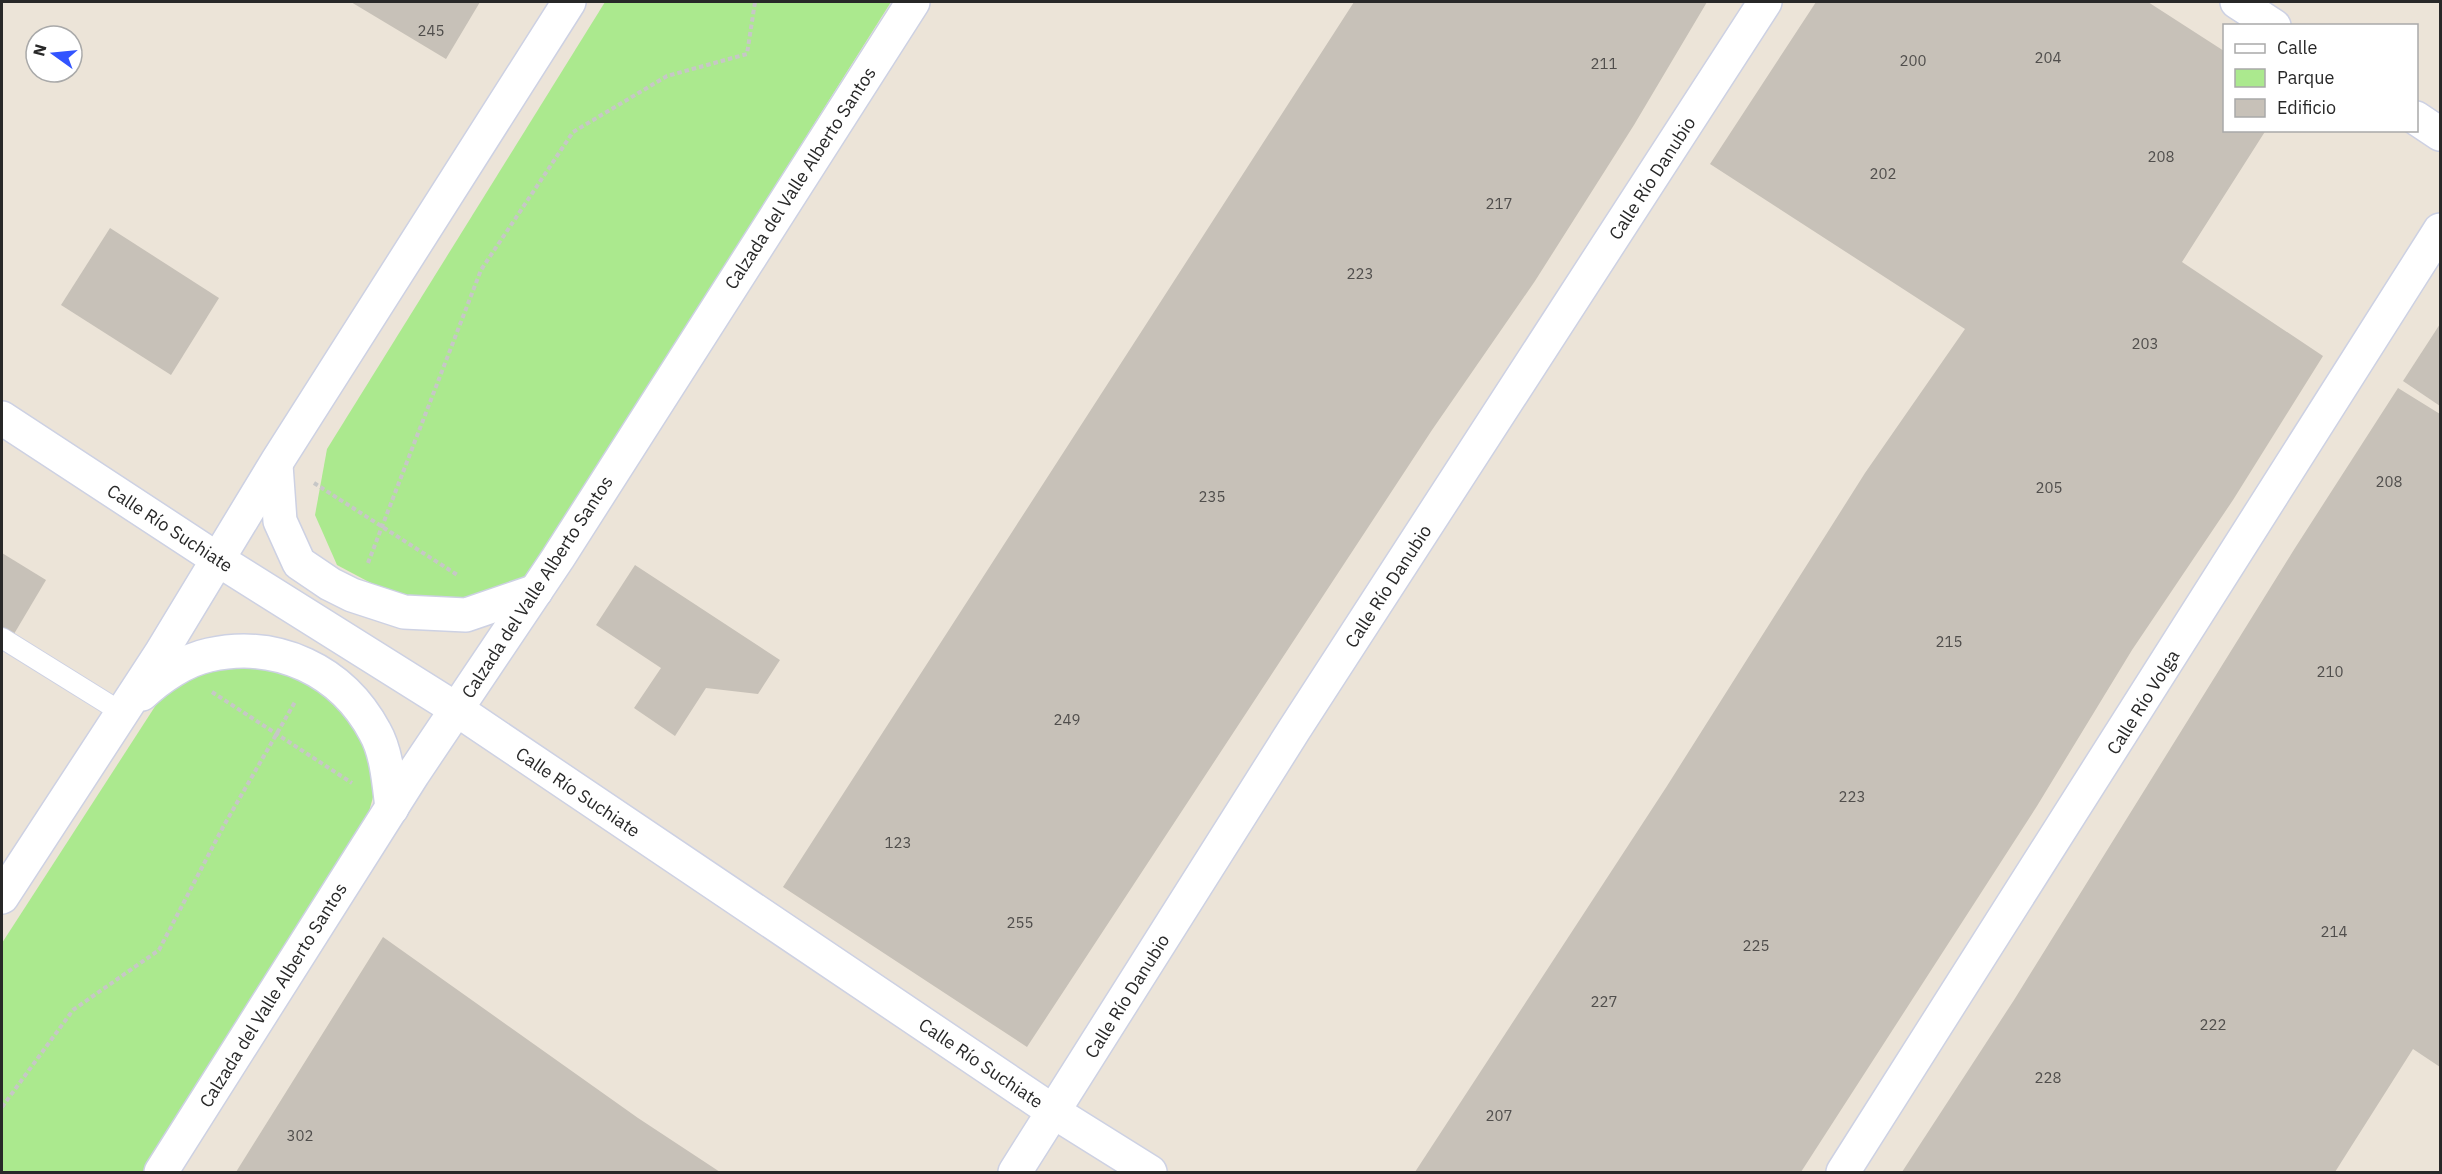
<svg xmlns="http://www.w3.org/2000/svg" width="2442" height="1174" viewBox="0 0 2442 1174" font-family="'IBM Plex Sans',sans-serif">
<style>
.green{fill:#abe98e}
.building{fill:#c7c1b8}
.lines{fill:none;stroke-linecap:round;stroke-linejoin:round}
.lane-casing{stroke:#cdd1e3;stroke-width:22}
.street-casing{stroke:#cdd1e3;stroke-width:36}
.secondary-casing{stroke:#cdd1e3;stroke-width:36}
.path{stroke:#c7c7c7;stroke-width:4;stroke-dasharray:4.5 3;stroke-linecap:butt}
.lane{stroke:#fff;stroke-width:20}
.street{stroke:#fff;stroke-width:33}
.secondary{stroke:#fff;stroke-width:33}
.labels{text-anchor:middle;dominant-baseline:central;stroke-width:4.5;stroke-linejoin:round;paint-order:stroke}
.number-label{font-size:15px;fill:#504e4c}
.street-label{font-size:18px;fill:#282828;stroke:#fff}
</style>
<rect width="100%" height="100%" fill="#ece4d8"/>
<g class="green">
<polygon points="605,2 891,2 527,578 462,604 399,598 337,565 315,515 327,449"/>
<polygon points="239,656 307,668 362,712 380,772 360,844 148,1172 2,1172 2,943 165,691"/>
</g>
<g class="building">
<polygon points="351,2 480,2 446,59"/>
<polygon points="1354,2 1707,2 1634,125 1535,281 1432,430 1027,1047 783,887"/>
<polygon points="1816,2 2148,2 2224,51 2224,130 2266,130 2182,262 2323,356 2233,500 2132,650 2037,806 1801,1172 1415,1172 1667,786 1865,473 1965,329 1710,164"/>
<polygon points="110,228 219,298 171,375 61,305"/>
<polygon points="2440,324 2440,406 2403,381"/>
<polygon points="2398,388 2440,414 2440,1067 2413,1049 2335,1172 1902,1172 2014,1000 2295,548"/>
<polygon points="2,553 46,580 14,634 2,627"/>
<polygon points="635,565 780,660 758,694 706,688 675,736 634,708 661,668 596,625"/>
<polygon points="383,937 638,1118 720,1172 236,1172"/>
</g>
<g class="lines">
<defs>
<polyline id="lane" points="2,638 121,712"/>
<g id="street">
<polyline points="2237,2 2274,26"/>
<polyline points="2416,118 2440,134"/>
<polyline points="1015,1172 1294,730 1765,2"/>
<polyline points="1843,1172 2440,230"/>
</g>
<g id="secondary">
<polyline points="2,418 217,559 456,709 1054,1112 1150,1172"/>
<polyline points="276,465 280,521 299,563 330,584 352,595 404,612 466,615 536,591"/>
<path d="M142 694C159 678 185 660 209 655 277 640 342 670 375 732 387 753 389 784 392 808"/>
<polyline points="2,897 161,653 278,460 569,2"/>
<polyline points="161,1172 413,774 558,558 913,2"/>
</g>
</defs>
<use href="#lane" class="lane-casing"/>
<use href="#street" class="street-casing"/>
<use href="#secondary" class="secondary-casing"/>
<g class="path">
<polyline points="314,483 459,576"/>
<polyline points="368,563 481,270 573,132 667,76 747,54 755,2"/>
<polyline points="212,692 352,783"/>
<polyline points="2,1107 73,1010 159,950 223,827 295,702"/>
</g>
<use href="#lane" class="lane"/>
<use href="#street" class="street"/>
<use href="#secondary" class="secondary"/>
</g>
<g class="labels">
<g class="number-label">
<text x="431" y="30">245</text>
<text x="2048" y="57">204</text>
<text x="1913" y="60">200</text>
<text x="1604" y="63">211</text>
<text x="2161" y="156">208</text>
<text x="1883" y="173">202</text>
<text x="1499" y="203">217</text>
<text x="1360" y="273">223</text>
<text x="2145" y="343">203</text>
<text x="2389" y="481">208</text>
<text x="2049" y="487">205</text>
<text x="1212" y="496">235</text>
<text x="1949" y="641">215</text>
<text x="2330" y="671">210</text>
<text x="1067" y="719">249</text>
<text x="1852" y="796">223</text>
<text x="898" y="842">123</text>
<text x="1020" y="922">255</text>
<text x="2334" y="931">214</text>
<text x="1756" y="945">225</text>
<text x="1604" y="1001">227</text>
<text x="2213" y="1024">222</text>
<text x="2048" y="1077">228</text>
<text x="1499" y="1115">207</text>
<text x="300" y="1135">302</text>
</g>
<g class="street-label">
<text transform="translate(800 178) rotate(-57)">Calzada del Valle Alberto Santos</text>
<text transform="translate(1652 178) rotate(-57)">Calle Río Danubio</text>
<text transform="translate(170 528) rotate(33)">Calle Río Suchiate</text>
<text transform="translate(1388 586) rotate(-57)">Calle Río Danubio</text>
<text transform="translate(537 587) rotate(-57)">Calzada del Valle Alberto Santos</text>
<text transform="translate(2143 702) rotate(-58)">Calle Río Volga</text>
<text transform="translate(578 792) rotate(34)">Calle Río Suchiate</text>
<text transform="translate(273 995) rotate(-58)">Calzada del Valle Alberto Santos</text>
<text transform="translate(1127 996) rotate(-58)">Calle Río Danubio</text>
<text transform="translate(981 1063) rotate(34)">Calle Río Suchiate</text>
</g>
</g>
<rect width="2442" height="1174" fill="none" stroke="#282828" stroke-width="6"/>
<rect x="2223" y="24" width="195" height="108" fill="#ffffff" stroke="#a9a9a9" stroke-width="1.5"/>
<rect x="2235" y="44" width="30" height="9" fill="#ffffff" stroke="#a9a9a9" stroke-width="1.5"/>
<text x="2277" y="54" font-size="18" fill="#282828">Calle</text>
<rect x="2235" y="69" width="30" height="18" fill="#abe98e" stroke="#a9a9a9" stroke-width="1.5"/>
<text x="2277" y="84" font-size="18" fill="#282828">Parque</text>
<rect x="2235" y="99" width="30" height="18" fill="#c7c1b8" stroke="#a9a9a9" stroke-width="1.5"/>
<text x="2277" y="114" font-size="18" fill="#282828">Edificio</text>
<g transform="translate(54 54) rotate(285)"><circle r="28" fill="#ffffff" stroke="#a9a9a9" stroke-width="1.5"/>
<path d="M0-4.5L10 22L0 15L-10 22Z" fill="#3254ff"/>
<text y="-9" font-size="16" font-weight="bold" text-anchor="middle" fill="#282828">N</text>
</g>
</svg>
